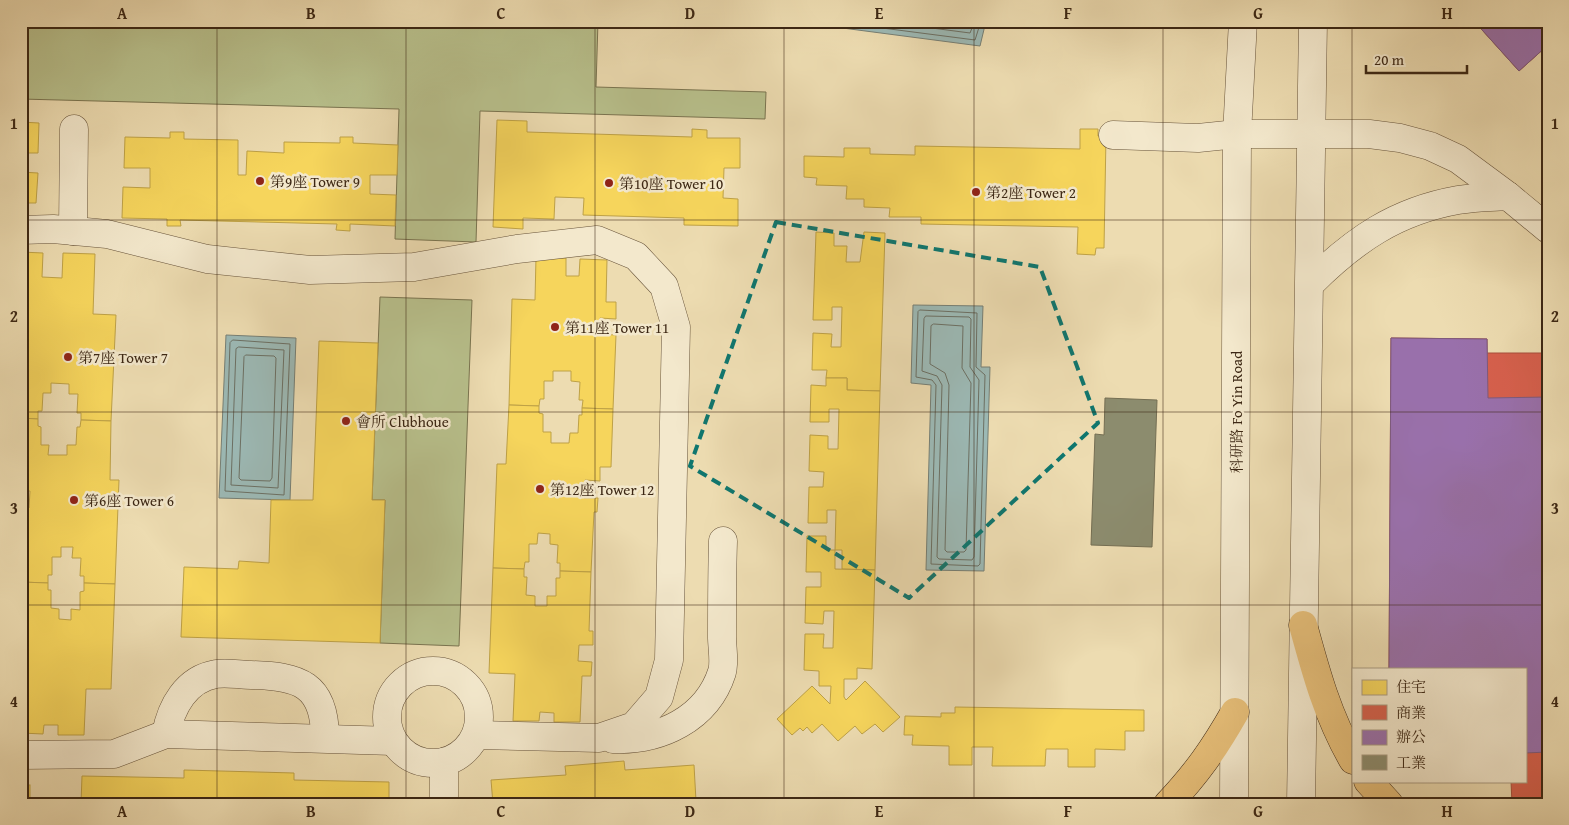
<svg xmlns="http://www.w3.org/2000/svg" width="1569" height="825" viewBox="0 0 1569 825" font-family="'Gentium Book Plus','Noto Serif TC',serif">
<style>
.green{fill:#b8c08c;stroke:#7a7450}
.water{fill:#9cb9b5;stroke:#767f75}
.homes{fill:#f6d55c;stroke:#bea146}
.shops{fill:#d6604d;stroke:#a84f3c}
.offices{fill:#9970ab;stroke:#7d5a7e}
.industry{fill:#8c8c6e;stroke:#746e53}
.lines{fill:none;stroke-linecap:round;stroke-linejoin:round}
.shore{stroke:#6c7064;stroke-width:1}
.minor-casing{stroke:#68543b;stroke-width:29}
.major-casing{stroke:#3c2714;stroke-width:29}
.minor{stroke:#f3e8cc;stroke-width:28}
.major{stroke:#e6be78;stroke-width:28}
.marked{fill:none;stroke:#0f766e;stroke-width:4;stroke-dasharray:10 6;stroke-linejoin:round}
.grid{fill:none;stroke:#3c2714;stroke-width:1;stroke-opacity:0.55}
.poi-dot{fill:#8f2418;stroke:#f3e8cc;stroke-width:2}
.labels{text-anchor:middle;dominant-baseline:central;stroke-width:5;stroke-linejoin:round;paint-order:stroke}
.poi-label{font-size:15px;fill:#3c2714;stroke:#f3e8cc;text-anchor:start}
.street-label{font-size:15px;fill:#3c2714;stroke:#f3e8cc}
.neatline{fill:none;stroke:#3c2714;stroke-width:2}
.grid-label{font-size:16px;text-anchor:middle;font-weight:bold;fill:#3c2714}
</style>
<rect width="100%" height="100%" fill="#eddcb1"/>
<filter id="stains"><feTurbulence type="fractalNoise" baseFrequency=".004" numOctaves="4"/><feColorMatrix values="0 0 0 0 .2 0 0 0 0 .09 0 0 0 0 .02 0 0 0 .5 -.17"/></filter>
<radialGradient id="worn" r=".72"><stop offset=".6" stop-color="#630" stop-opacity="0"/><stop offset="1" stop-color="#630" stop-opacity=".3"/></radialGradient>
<g class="green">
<polygon points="21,21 598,21 596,87 766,92 765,119 480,111 476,242 395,239 399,109 21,99"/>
<polygon points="380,297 472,300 459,646 380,643 385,500 372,500"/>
</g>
<g class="water">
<polygon points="789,21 986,21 980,46"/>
<polygon points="913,305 983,306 981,367 990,367 984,571 926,570 931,385 911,383"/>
<polygon points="226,335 296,338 290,500 219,498"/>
</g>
<g class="homes">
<polygon points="497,120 527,121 527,132 692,137 692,129 707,130 707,138 740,138 740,168 724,168 723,198 738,199 738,226 684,225 684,218 583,215 584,198 555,197 554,219 523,218 523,229 493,227"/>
<polygon points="21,122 39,123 38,153 21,153"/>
<polygon points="1080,129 1098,129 1098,136 1106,136 1104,248 1096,248 1095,255 1077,254 1078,227 921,224 921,217 889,217 890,208 864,207 864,199 846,199 847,186 816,185 817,178 804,177 804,156 844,157 844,148 870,148 870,154 915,155 915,146 1080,149"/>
<polygon points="170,132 184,132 184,139 238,140 238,175 246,175 247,151 284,153 284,142 340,143 340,137 353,137 353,143 398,145 397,175 370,175 370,194 396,195 395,226 350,224 350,231 336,230 337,224 180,220 181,226 167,226 167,219 122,218 123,187 150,188 150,168 124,168 125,137 170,138"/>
<polygon points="21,172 38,173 36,203 21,203"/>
<polygon points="816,232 834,233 834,246 847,246 846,262 860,262 864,232 885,233 880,391 847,390 847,378 826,378 827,370 812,370 813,333 832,334 831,347 841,347 842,307 832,307 832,320 813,320"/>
<polygon points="21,252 43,253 42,277 62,278 63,253 95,254 93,314 116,315 111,421 81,420 81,413 77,413 78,394 69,394 69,384 51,383 51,393 43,393 42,411 38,411 38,419 21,418"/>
<polygon points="536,257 566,258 566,276 579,276 580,259 607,260 606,302 616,302 616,319 600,318 599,334 616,335 613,409 582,408 583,400 579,400 580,382 571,381 571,371 553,371 553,381 544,381 544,399 540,399 539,406 509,405 512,299 535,300"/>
<polygon points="319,341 378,343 372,500 385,500 380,643 181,637 184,567 238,569 239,561 269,563 271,500 313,500"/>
<polygon points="826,378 847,378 847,390 880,391 875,570 842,569 842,550 835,550 836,510 827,510 827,523 808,523 809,487 823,487 824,472 809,471 810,435 828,436 828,449 838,449 839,409 829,409 829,422 810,422 811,385 826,386"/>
<polygon points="509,405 539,406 539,413 543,414 543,432 551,432 551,443 569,443 570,433 578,433 579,415 582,415 582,408 613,409 611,467 600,467 600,481 585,480 584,498 598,498 597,512 594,512 591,572 560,571 560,563 557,563 558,545 550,544 550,534 538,533 537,544 529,544 529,562 525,562 524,569 493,568 497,464 506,464"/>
<polygon points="21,418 38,419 38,426 41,427 41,445 49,445 48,455 67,455 67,445 76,445 77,427 80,427 81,420 111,421 110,480 119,480 115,584 84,583 84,576 80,576 81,558 72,558 73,547 61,547 61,557 52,557 52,575 48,575 48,583 21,582 21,508 29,508 30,491 21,491"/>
<polygon points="807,536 826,536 826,550 835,550 835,569 875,570 872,669 857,668 857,679 844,679 844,697 846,700 865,681 900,717 883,732 875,724 862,734 855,726 838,741 822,724 812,733 807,727 803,731 800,728 792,735 777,719 812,686 830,704 831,686 819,686 819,671 804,670 805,634 824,634 823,648 833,648 834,611 824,611 823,624 805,623 806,587 821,587 821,572 806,572"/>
<polygon points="493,568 524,569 524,577 527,577 526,595 535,596 535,606 547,606 547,596 556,596 556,578 560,578 560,571 591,572 589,631 593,631 593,645 579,645 578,661 592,662 591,676 582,676 580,722 554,722 554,713 540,712 539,721 513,721 515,674 489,673"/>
<polygon points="21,582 48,583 48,590 51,590 51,608 59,609 59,619 71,620 71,609 80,610 80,592 84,591 84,583 115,584 111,689 86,689 84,735 58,735 58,725 44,725 43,734 21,733 21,672 23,672 24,655 21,655"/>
<polygon points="955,707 1144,710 1144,731 1125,731 1125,750 1095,749 1095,767 1068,767 1068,749 1046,749 1045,766 992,766 993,747 972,747 972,765 949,765 949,746 912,745 913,735 904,735 905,716 941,717 941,713 955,713"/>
<polygon points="624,761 625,770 694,765 696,801 660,804 493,804 491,780 566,775 565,766"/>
<polygon points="184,770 294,773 294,780 389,782 389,804 81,804 82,776 184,778"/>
<rect x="21" y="785" width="9" height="19"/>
</g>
<g class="shops">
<polygon points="1474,21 1548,21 1548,45 1519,71"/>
<polygon points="1391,338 1487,339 1487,353 1548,353 1548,804 1512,804 1511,781 1525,781 1525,669 1389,669"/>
</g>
<g class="offices">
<polygon points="1474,21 1548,21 1548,45 1519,71"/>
<polygon points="1391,338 1487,339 1488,398 1548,397 1548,752 1525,753 1525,669 1389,669"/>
</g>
<polygon class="industry" points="1105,398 1157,400 1152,547 1091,545 1095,434 1104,435"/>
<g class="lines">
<g class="shore">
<polyline points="828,21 975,40 981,21"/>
<polyline points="878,21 970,33 975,21"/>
<polygon points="920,310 977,313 976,367 985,375 980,564 978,566 931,564 936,385 932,380 916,377 918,312"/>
<polygon points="926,316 969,317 971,319 970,367 979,380 974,557 972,560 939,559 937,557 942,385 937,376 922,371 924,319"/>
<polygon points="934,324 963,326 962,368 971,383 966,550 964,552 947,552 945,550 949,385 945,373 930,364 931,326"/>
<polygon points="233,340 290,344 284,495 225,491 230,343"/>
<polygon points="239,347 284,350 278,488 231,485 236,349"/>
<polygon points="246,355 274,356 276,358 272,478 270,481 241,480 239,478 244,357"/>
</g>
<defs>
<g id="minor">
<polyline points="1113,135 1198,138 1237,134 1369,134 1400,138 1430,146 1458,159 1508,196 1548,229"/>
<polyline points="21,230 53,229 107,234 207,259 310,270 414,267 517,249 597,240 636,256 664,286 676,327 669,660 659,697 634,726 599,738 476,735"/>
<polyline points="73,231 74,129"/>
<path d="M1310 284C1354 240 1396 211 1458 200 1475 197 1492 197 1508 196"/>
<circle cx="433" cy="717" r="46"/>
<path d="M166 734C171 707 186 679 216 674 227 672 240 675 251 675 299 676 325 684 325 738"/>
<path d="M613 739C660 741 707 719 722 672 725 662 722 648 722 637 722 605 722 573 723 541"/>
<polyline points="21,755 114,754 166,734 393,741"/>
<polyline points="444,804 444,762"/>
<polyline points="1234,804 1237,134 1243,21"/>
<polyline points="1301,804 1313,21"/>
</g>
<g id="major">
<path d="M1303 625C1316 673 1328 717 1353 760"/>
<polyline points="1368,781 1389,804"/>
<path d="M1168 804C1197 773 1214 749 1235 712"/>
</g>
</defs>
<use href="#minor" class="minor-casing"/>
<use href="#major" class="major-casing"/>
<use href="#minor" class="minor"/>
<use href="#major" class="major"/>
</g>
<path class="marked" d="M776 222 1040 267 1098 423 909 598 690 466Z"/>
<path class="grid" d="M217 21V804M406 21V804M595 21V804M784 21V804M974 21V804M1163 21V804M1352 21V804M21 220H1548M21 412H1548M21 605H1548"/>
<g class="poi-dot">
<circle cx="260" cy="181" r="5"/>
<circle cx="609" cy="183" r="5"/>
<circle cx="976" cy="192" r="5"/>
<circle cx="555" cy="327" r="5"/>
<circle cx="68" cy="357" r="5"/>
<circle cx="346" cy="421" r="5"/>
<circle cx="540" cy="489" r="5"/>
<circle cx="74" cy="500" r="5"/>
</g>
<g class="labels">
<g class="poi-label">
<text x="270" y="181">第9座 Tower 9</text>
<text x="619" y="183">第10座 Tower 10</text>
<text x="986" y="192">第2座 Tower 2</text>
<text x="565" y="327">第11座 Tower 11</text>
<text x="78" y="357">第7座 Tower 7</text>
<text x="356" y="421">會所 Clubhoue</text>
<text x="550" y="489">第12座 Tower 12</text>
<text x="84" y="500">第6座 Tower 6</text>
</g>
<g class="street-label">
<text transform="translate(1236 412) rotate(-90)">科研路 Fo Yin Road</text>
</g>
</g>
<rect width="1569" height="825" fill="none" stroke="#eddcb1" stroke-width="55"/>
<rect x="1352" y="668" width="175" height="115" fill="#f3e8cc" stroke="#aa9b82"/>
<rect x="1362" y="680" width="25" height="15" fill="#f6d55c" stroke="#aa9b82"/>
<text x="1396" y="692" font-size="15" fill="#3c2714">住宅</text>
<rect x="1362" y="705" width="25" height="15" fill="#d6604d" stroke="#aa9b82"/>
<text x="1396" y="718" font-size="15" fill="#3c2714">商業</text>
<rect x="1362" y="730" width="25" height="15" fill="#9970ab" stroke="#aa9b82"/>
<text x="1396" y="742" font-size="15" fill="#3c2714">辦公</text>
<rect x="1362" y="755" width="25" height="15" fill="#8c8c6e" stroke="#aa9b82"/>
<text x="1396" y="768" font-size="15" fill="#3c2714">工業</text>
<path d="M1366 65v8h101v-8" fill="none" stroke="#3c2714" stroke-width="2.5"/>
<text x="1374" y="65" font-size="15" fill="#3c2714" stroke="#f3e8cc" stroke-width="4" paint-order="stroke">20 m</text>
<rect x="28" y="28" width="1514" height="770" class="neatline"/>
<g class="grid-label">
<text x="122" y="19">A</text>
<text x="311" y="19">B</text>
<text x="501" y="19">C</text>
<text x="690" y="19">D</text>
<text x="879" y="19">E</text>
<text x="1068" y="19">F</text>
<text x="1258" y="19">G</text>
<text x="1447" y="19">H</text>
<text x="14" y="129">1</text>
<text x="1555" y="129">1</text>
<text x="14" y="322">2</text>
<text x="1555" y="322">2</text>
<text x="14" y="514">3</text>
<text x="1555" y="514">3</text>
<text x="14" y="707">4</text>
<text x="1555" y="707">4</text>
<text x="122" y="817">A</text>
<text x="311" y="817">B</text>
<text x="501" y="817">C</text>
<text x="690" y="817">D</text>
<text x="879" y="817">E</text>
<text x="1068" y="817">F</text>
<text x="1258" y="817">G</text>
<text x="1447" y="817">H</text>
</g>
<rect width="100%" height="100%" filter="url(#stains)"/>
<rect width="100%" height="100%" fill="url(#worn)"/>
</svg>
